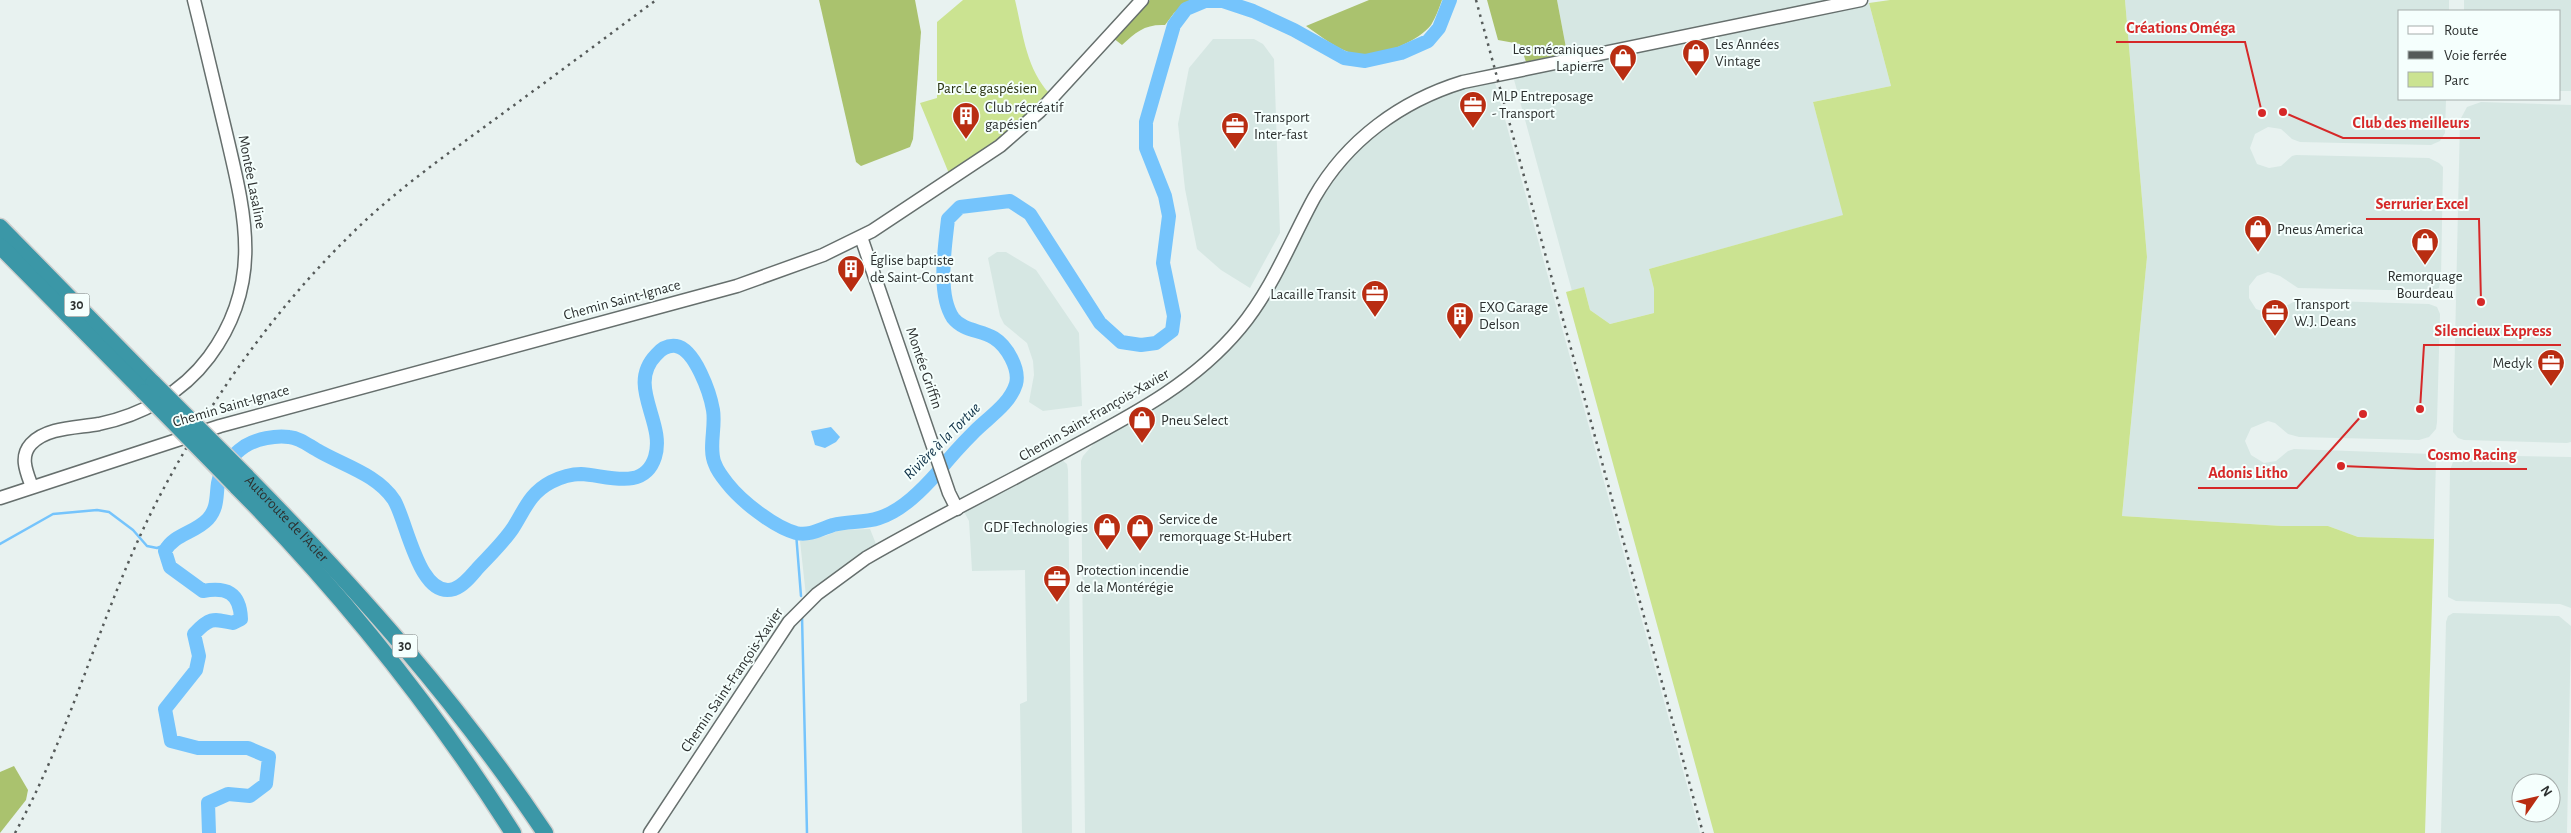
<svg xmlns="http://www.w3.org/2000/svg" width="2571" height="833" viewBox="0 0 2571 833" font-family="'Alegreya Sans',sans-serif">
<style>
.built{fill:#d6e7e3;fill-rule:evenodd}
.green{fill:#cbe391}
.forest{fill:#aac26e}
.water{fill:#75c4fc}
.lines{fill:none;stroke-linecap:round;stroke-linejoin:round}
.stream{stroke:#75c4fc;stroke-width:2.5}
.river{stroke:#75c4fc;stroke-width:14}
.secondary-casing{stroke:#666f6d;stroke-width:15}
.highway-casing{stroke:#cdcecd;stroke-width:19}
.secondary{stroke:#fff;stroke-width:12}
.highway{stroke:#3b97a7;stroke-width:16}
.rail{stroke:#555a59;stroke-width:2.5;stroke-dasharray:2.5 5;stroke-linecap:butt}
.highway-bridge-casing{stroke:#cdcecd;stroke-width:19;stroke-linecap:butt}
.highway-bridge{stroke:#3b97a7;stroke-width:16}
.labels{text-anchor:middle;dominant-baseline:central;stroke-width:4;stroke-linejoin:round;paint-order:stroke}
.shield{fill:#f5fffd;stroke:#696f6e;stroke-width:1}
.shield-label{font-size:14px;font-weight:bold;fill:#2d3130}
.poi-label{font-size:15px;fill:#2d3130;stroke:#f5fffd;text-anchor:start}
.park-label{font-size:15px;fill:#2b3411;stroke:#f5fffd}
.street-label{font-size:15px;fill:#2d3130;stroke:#f5fffd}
.water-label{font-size:16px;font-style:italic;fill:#0c2f45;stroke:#f5fffd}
.leader{fill:none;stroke:#d62828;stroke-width:2}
.callout-dot{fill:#d62828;stroke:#f5fffd;stroke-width:2}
.callout-label{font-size:16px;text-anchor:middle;font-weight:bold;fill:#d62828;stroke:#f5fffd;stroke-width:4;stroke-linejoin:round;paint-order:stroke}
</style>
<rect width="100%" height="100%" fill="#e8f2f0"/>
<g class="built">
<polygon points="1557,0 1830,0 1567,53"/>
<polygon points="2125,0 2449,0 2449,11 2400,11 2400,99 2446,99 2445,133 2440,141 2431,145 2300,142 2292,139 2281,129 2268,127 2255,134 2250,148 2257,164 2269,168 2281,166 2292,156 2296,155 2429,158 2439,163 2443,167 2441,278 2439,288 2431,291 2298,288 2280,276 2268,272 2257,276 2249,286 2249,298 2256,309 2268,313 2277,311 2297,300 2429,304 2437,307 2440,314 2437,422 2436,429 2429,437 2419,440 2299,437 2288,434 2275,423 2268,421 2251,428 2245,441 2251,455 2264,463 2276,461 2288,451 2294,449 2432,454 2436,459 2434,539 2358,537 2328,526 2282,526 2122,516 2147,257"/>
<polygon points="2464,0 2571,0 2571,91 2560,91 2560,11 2464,11"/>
<polygon points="1869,3 1891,86 1813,102 1844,215 1649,269 1654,289 1654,313 1610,324 1590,310 1584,287 1572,291 1513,76"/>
<polygon points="1213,39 1254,39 1263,44 1274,59 1280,233 1250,288 1221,270 1197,249 1185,189 1178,124 1189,68"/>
<polygon points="1494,79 1700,833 1085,833 1081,461 1083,456 1098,439 1217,359 1327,186 1362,144 1424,101"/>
<polygon points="2481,102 2571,105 2571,442 2567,443 2464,440 2458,438 2453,432 2460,120 2467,107"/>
<polygon points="997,252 1006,252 1036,270 1079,333 1082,406 1043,411 1029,402 1034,375 1033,361 1027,343 1004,324 1000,316 988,258"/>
<polygon points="2464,455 2571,457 2571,608 2560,604 2456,601 2448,597 2450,470 2453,462"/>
<polygon points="1062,460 1067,464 1068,470 1072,833 1022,833 1020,704 1027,701 1025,570 972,571 969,521 963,510"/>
<polygon points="870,529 876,544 834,573 806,596 800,541 825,536 840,530"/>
<path d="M2453 613 2559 616 2571 626 2567 833H2441L2446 622 2448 616ZM2521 783H2551V813H2521Z"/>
</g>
<g class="green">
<path d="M963 0H1015C1023 33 1026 69 1050 94L1024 122 950 176 920 103 937 98V22Z"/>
<polygon points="1890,0 2125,0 2147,257 2122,516 2282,526 2328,526 2358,537 2434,539 2425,833 1714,833 1566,292 1584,287 1590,310 1610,324 1654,313 1654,289 1649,269 1843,215 1813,102 1891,86 1869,3"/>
</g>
<g class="forest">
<polygon points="819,0 915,0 921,32 913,139 910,147 861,166 856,162"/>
<path d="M1150 0H1190L1174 13 1165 25C1145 24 1136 32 1122 45L1113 38Z"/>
<path d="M1369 0H1442C1439 8 1436 17 1431 25 1418 42 1377 59 1355 54 1337 50 1321 36 1306 26Z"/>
<polygon points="1487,0 1557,0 1567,53 1526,62 1520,44 1498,40"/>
<polygon points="14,766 28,790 26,800 0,833 0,772"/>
</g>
<polygon class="water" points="831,427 840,437 836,442 825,448 815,445 811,431"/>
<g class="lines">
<g class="stream">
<polyline points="796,533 801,596"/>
<polyline points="0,544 53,514 97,510 109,512 133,530 147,546 157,548 170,543"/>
<polyline points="802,616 807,833"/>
</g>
<path class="river" d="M209 833 208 803 228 794 250 796 266 784 269 757 248 748H198L171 741 165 709 196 670 199 656 194 634C209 618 212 618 233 623L241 619C240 592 226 587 203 591L170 567 165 551C174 534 195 533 208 519 218 508 216 496 218 483 221 468 232 455 245 446 256 439 276 435 289 437 300 438 308 445 317 450 342 465 377 474 394 500 407 521 419 600 454 589 463 586 471 576 477 569 489 556 503 543 513 528 525 509 530 493 551 482 561 477 570 474 581 474 606 475 644 492 655 457 666 422 626 386 656 355 661 349 668 345 676 346 695 349 710 393 713 410 716 427 708 449 715 464 717 470 723 478 727 483 741 501 774 527 796 533 810 536 821 529 833 525 848 521 864 523 879 518 902 511 923 489 939 471 950 457 962 444 975 431 989 417 1010 404 1016 384 1020 369 1007 346 994 338 981 330 963 331 953 318 937 294 945 247 948 219L960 207 1010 201 1030 214 1100 323 1121 342 1141 345 1156 343 1172 331 1174 316 1163 263 1169 216 1165 196 1146 148V122L1174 25 1186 9 1205 1H1223L1253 11 1294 30 1344 58 1365 61 1401 53 1428 41 1439 28 1450 0"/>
<defs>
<g id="secondary">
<polyline points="861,237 949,493 957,509"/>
<path d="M32 487C27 473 19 457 31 444 47 427 77 428 99 424 142 415 182 393 209 357 264 283 245 214 226 133 215 88 205 44 194 0"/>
<polyline points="0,498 220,426 737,286 823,255 872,231 1000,146 1040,111 1142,0"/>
<path d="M650 833 789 622 817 594 866 558C935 518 1007 483 1078 444 1138 412 1196 381 1240 328 1273 288 1290 242 1314 198 1347 140 1401 101 1463 82L1861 0"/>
</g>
<g id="highway">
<polyline points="0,227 153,383"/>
<polyline points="0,246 144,392"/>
<path id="s1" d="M246 476C357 589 457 701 545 833"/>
<path d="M236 486C341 592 433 707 513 833"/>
</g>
</defs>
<use href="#secondary" class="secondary-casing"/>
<use href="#highway" class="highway-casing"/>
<use href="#secondary" class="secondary"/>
<use href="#highway" class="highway"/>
<g class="rail">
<polyline points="1476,0 1703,833"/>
<path d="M15 833C73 728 101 611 155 505 209 400 281 299 367 219 404 185 446 155 487 125 543 84 600 42 656 0"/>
</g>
<defs>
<g id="highway-bridge">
<polyline points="153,383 246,476"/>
<polyline points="144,392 236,486"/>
</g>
</defs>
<use href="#highway-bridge" class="highway-bridge-casing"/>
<use href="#highway-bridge" class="highway-bridge"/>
</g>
<defs>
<symbol id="shop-pin" viewBox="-11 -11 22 30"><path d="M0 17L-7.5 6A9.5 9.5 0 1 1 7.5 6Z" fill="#b92d12" stroke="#f5fffd"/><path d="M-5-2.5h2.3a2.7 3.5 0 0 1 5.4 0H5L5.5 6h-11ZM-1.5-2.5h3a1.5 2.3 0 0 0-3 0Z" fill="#fff"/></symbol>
<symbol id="office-pin" viewBox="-11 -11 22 30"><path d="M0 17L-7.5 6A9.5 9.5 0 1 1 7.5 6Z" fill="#b92d12" stroke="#f5fffd"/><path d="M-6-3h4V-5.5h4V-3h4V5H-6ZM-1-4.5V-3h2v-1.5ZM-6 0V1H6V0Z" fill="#fff"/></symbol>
<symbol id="building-pin" viewBox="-11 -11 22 30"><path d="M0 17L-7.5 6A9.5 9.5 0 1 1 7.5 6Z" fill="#b92d12" stroke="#f5fffd"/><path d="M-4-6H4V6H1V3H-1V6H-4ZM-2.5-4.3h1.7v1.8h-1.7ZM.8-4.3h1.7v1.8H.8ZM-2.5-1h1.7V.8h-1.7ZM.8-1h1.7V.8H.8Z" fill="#fff"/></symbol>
</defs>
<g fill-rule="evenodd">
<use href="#shop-pin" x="1680" y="37" width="32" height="43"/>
<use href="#shop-pin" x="1607" y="42" width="32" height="43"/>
<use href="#office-pin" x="1457" y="89" width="32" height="43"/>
<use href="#building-pin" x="950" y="100" width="32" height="43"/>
<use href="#office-pin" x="1219" y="110" width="32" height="43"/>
<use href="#shop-pin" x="2242" y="213" width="32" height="43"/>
<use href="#shop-pin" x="2409" y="226" width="32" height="43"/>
<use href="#building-pin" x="835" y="253" width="32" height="43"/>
<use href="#office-pin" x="1359" y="278" width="32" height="43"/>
<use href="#office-pin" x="2259" y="297" width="32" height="43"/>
<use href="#building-pin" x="1444" y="300" width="32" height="43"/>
<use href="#office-pin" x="2535" y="347" width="32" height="43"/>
<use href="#shop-pin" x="1126" y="404" width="32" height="43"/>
<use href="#shop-pin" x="1091" y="511" width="32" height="43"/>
<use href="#shop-pin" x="1124" y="512" width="32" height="43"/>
<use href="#office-pin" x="1041" y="563" width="32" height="43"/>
</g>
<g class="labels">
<g class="shield">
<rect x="64.5" y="293.5" width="25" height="23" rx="4"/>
<rect x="392.5" y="634.5" width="25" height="23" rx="4"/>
</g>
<g class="shield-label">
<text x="77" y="305">30</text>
<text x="405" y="646">30</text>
</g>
<g class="poi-label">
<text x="1715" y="44">Les Années<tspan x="1715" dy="17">Vintage</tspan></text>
<text x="1604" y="49" text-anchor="end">Les mécaniques<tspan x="1604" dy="17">Lapierre</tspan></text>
<text x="1492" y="96">MLP Entreposage<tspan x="1492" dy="17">- Transport</tspan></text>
<text x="985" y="107">Club récréatif<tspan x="985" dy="17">gapésien</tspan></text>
<text x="1254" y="117">Transport<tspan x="1254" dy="17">Inter-fast</tspan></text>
<text x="2277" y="229">Pneus America</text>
<text x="870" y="260">Église baptiste<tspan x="870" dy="17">de Saint-Constant</tspan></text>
<text x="2425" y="276" text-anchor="middle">Remorquage<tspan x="2425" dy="17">Bourdeau</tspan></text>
<text x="1356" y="294" text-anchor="end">Lacaille Transit</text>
<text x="2294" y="304">Transport<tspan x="2294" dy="17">W.J. Deans</tspan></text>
<text x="1479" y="307">EXO Garage<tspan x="1479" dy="17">Delson</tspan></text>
<text x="2532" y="363" text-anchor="end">Medyk</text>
<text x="1161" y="420">Pneu Select</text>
<text x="1159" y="519">Service de<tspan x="1159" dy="17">remorquage St-Hubert</tspan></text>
<text x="1088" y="527" text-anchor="end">GDF Technologies</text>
<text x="1076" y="570">Protection incendie<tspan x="1076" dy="17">de la Montérégie</tspan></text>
</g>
<g class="park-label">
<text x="987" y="88">Parc Le gaspésien</text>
</g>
<g class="street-label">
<text transform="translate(252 182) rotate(79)">Montée Lasaline</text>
<text transform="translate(622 300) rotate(-15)">Chemin Saint-Ignace</text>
<text transform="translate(924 368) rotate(71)">Montée Griffin</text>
<text transform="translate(231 406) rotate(-16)">Chemin Saint-Ignace</text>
<text transform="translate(1094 415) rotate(-30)">Chemin Saint-François-Xavier</text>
<text stroke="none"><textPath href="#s1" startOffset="59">Autoroute de l'Acier</textPath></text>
<text transform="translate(732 680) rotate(-56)">Chemin Saint-François-Xavier</text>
</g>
<g class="water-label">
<text transform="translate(942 441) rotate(-45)">Rivière à la Tortue</text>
</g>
</g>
<path class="leader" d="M2262 113L2245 42H2116M2283 112L2343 138H2480M2481 302L2479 219H2366M2420 409L2424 345H2561M2341 466L2418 469H2527M2363 414L2297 488H2198"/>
<g class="callout-dot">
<circle cx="2262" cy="113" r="5"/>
<circle cx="2283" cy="112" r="5"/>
<circle cx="2481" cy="302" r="5"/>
<circle cx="2420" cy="409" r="5"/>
<circle cx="2341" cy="466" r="5"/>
<circle cx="2363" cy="414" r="5"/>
</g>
<g class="callout-label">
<text x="2181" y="33">Créations Oméga</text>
<text x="2411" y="128">Club des meilleurs</text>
<text x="2422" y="209">Serrurier Excel</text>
<text x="2493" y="336">Silencieux Express</text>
<text x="2472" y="460">Cosmo Racing</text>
<text x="2248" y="478">Adonis Litho</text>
</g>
<rect x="2398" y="10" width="162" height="90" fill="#f5fffd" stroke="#a5adab"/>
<rect x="2408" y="26" width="25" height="8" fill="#ffffff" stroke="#a5adab"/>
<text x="2444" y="35" font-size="15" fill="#2d3130">Route</text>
<rect x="2408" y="51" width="25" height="8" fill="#555a59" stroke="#a5adab"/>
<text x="2444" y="60" font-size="15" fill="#2d3130">Voie ferrée</text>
<rect x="2408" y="72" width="25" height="15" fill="#cbe391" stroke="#a5adab"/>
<text x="2444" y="85" font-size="15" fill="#2d3130">Parc</text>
<g transform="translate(2536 798) rotate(56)"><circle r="24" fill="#f5fffd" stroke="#a5adab"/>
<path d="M0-4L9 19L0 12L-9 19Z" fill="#b92d12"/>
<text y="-8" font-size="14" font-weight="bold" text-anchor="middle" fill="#2d3130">N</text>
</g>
</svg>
